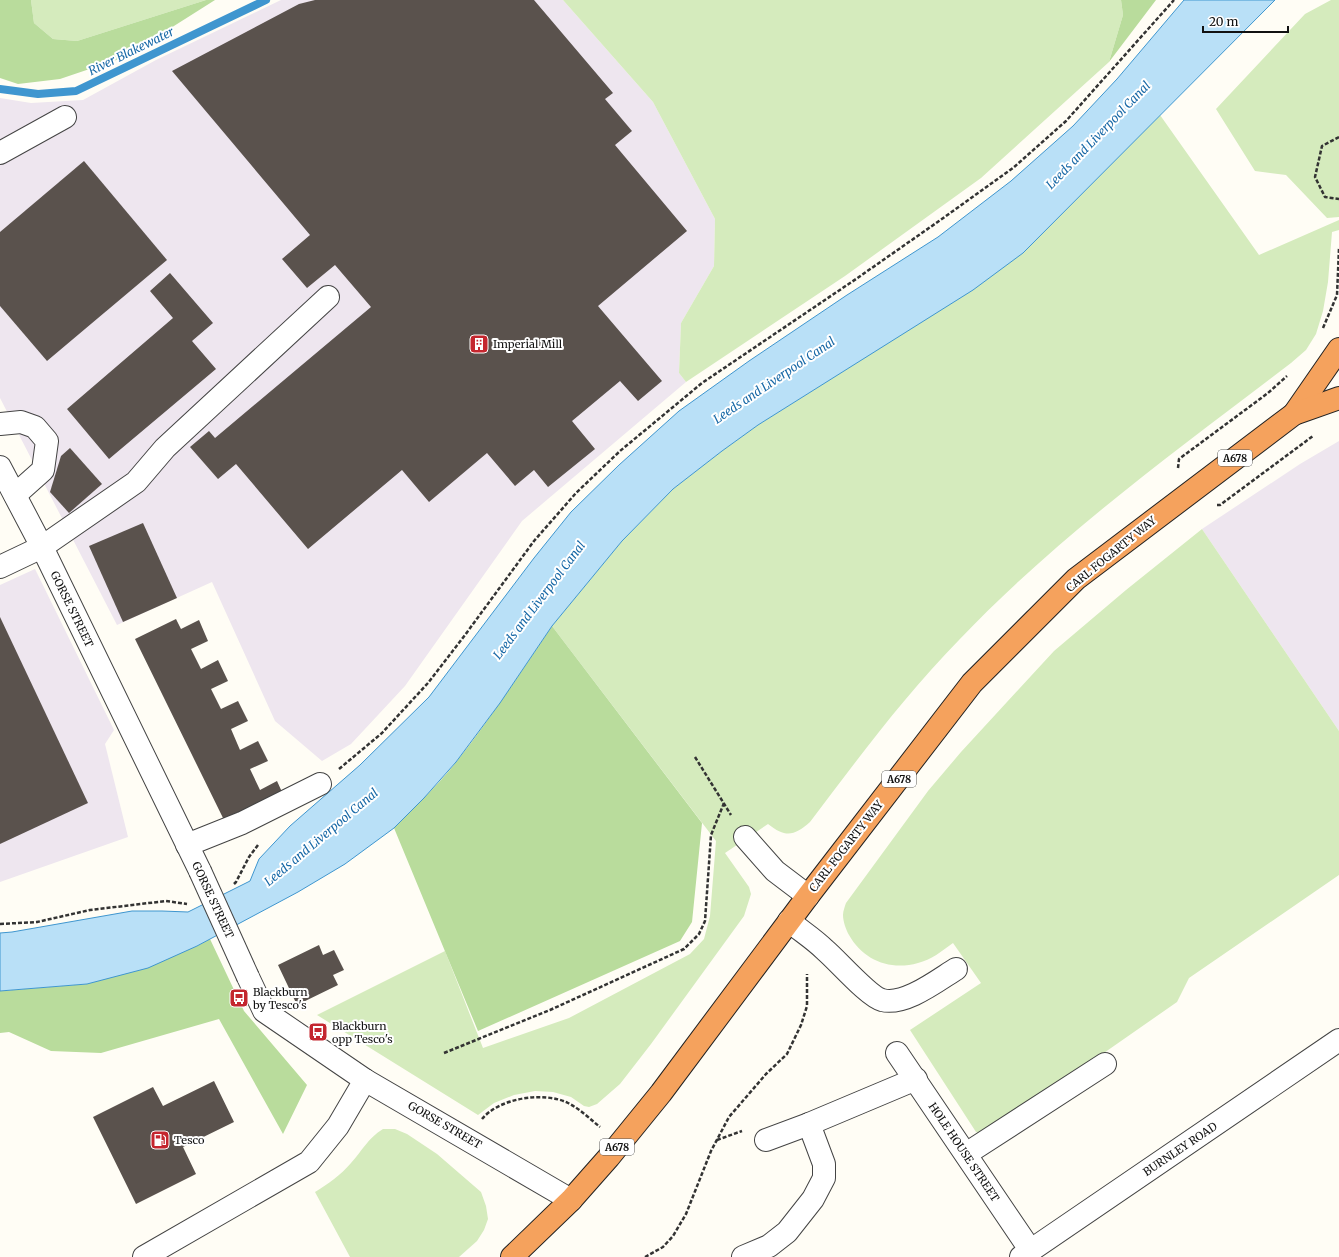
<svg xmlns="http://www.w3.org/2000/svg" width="1339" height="1257" viewBox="0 0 1339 1257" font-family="Merriweather,serif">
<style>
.industrial{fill:#eee6ef}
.green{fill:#d5ebbd}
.forest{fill:#b9dc9c}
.water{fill:#b9e0f7;stroke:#3f96cf}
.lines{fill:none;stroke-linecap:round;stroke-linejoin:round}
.stream{stroke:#3f96cf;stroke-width:8}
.building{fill:#5a524d}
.minor-casing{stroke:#444;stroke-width:24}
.highway-casing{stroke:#222;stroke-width:24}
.path{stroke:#333;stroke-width:2.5;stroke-dasharray:4 2;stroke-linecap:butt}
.minor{stroke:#fff;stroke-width:22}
.highway{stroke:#f5a25d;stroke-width:22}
.minor-bridge-casing{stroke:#444;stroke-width:24;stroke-linecap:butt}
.minor-bridge{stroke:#fff;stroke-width:22}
.labels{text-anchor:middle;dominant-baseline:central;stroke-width:4;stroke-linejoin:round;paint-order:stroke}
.shield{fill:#fff;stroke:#585858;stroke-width:1}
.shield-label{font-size:10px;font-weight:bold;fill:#111}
.poi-label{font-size:11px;fill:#111;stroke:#fff;text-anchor:start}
.street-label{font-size:11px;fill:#111;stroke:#fff}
.water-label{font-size:12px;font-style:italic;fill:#1768a6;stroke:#fff}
</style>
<rect width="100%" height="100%" fill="#fffdf5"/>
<g class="industrial">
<polygon points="281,0 563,0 653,102 715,219 714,266 681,323 679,373 686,382 522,521 405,686 351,744 322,761 275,721 212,582 117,625 0,398 0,98 31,103 83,100 156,60"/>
<polygon points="1339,441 1339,731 1202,529 1300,464"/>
<polygon points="35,569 114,730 105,744 128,837 0,882 0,585"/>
</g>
<g class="green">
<polygon points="31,0 206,0 77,41 53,39 34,23"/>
<polygon points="563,0 1121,0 1123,15 1109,62 981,178 845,276 686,382 679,373 681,323 714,266 715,219 653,102"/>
<polygon points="1331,0 1339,0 1339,217 1327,218 1286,175 1255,171 1216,109 1305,14"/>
<path d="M1160 115 1259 255 1339 220V230L1332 232 1328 282 1323 311 1316 334 1306 350 1291 363C1178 449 1058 536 959 640 904 696 857 760 810 822 794 836 786 838 768 824L725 853 749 887 751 894 744 916 651 1044 620 1084 597 1104 589 1107 584 1106 571 1097 553 1092 535 1091 514 1095 494 1103 478 1115 317 1015 445 951 483 1048 569 1018 690 954 704 939 710 916 716 841 552 626 622 541 673 489 722 451 758 425 861 360 1023 253Z"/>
<path d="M1202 529 1339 731V875L1189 978 1177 1002 989 1133 982 1134 976 1132 910 1030 981 983 953 943C942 951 931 960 918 963 890 971 863 960 849 935 846 930 843 921 843 915 843 911 845 906 846 903L928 791 961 752 1054 651 1126 590Z"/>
<path d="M383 1129H395L407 1134 437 1154 481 1192 486 1206 488 1219 484 1230 477 1241 459 1257H350L315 1192C328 1184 341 1175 351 1163 362 1151 368 1138 383 1129Z"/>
</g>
<g class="forest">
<polygon points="0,0 31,0 34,23 53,39 77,41 206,0 215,0 125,57 60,79 18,84 0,78"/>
<polygon points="1121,0 1156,0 1109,62 1123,15"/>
<path d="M552 626 702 823 692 922 680 941 478 1031 394 828C416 806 438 785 457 761 491 718 521 672 552 626Z"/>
<polygon points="210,939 244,1011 307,1085 283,1134 219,1019 101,1053 51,1051 9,1032 0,1033 0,991 87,984 197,946"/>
</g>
<polygon class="water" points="1184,0 1275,0 1023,253 973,290 758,425 722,451 673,489 622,541 552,626 500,703 456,762 424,798 394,828 345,864 298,892 197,946 148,968 87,984 0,991 0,933 12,932 132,911 162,911 188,912 250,881 259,859 290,826 360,765 429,697 534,558 571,512 619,465 679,411 749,361 847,295 938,237 1011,181 1073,126 1117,79"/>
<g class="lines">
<polyline class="stream" points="0,89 38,94 76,91 266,0"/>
</g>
<g class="building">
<polygon points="315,0 534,0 613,93 605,99 632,131 615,145 687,231 598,306 662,381 638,401 620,381 572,421 595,449 548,487 534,470 515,486 487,453 429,502 402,470 308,549 236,464 218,479 190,447 209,431 215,438 371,307 335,265 307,288 282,259 310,235 172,71 299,4"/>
<polygon points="84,161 167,260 47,361 0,306 0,232"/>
<polygon points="170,273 213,323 192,341 216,369 109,459 67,409 173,318 150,291"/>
<polygon points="70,448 102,484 69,513 50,492 61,456"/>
<polygon points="143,523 177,598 123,622 89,546"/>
<polygon points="0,617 88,803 0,844"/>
<polygon points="176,619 181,629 199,620 208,641 191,649 201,669 218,660 228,681 211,689 221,709 238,701 248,721 231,729 240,750 258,741 268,761 250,769 260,790 277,781 282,792 224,820 135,639"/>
<polygon points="319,945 323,955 334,950 344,970 333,975 338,985 297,1005 278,965"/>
<polygon points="214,1081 234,1122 183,1147 196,1174 136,1204 93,1117 153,1087 163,1106"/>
</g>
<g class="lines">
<defs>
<g id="minor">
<polyline points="0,153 65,117"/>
<polyline points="0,424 21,422 35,427 47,441 43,470 15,495"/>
<polyline points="0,467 42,547 200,871"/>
<polyline points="0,567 42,547 136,482 165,448 328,297"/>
<polyline points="745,837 775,871 808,896"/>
<polyline points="187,845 242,823 320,784"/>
<path d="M789 921C801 931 814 939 825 950 837 960 869 997 882 1000 905 1006 938 980 956 969"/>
<polyline points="248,977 264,1011 365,1080 571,1200"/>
<polyline points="897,1053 1031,1251"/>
<polyline points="766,1140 809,1124 916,1079"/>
<polyline points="966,1154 1105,1064"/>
<polyline points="144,1257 309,1162 338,1126 365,1080"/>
<polyline points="743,1257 769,1246 787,1232 813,1199 824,1178 824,1164 809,1124"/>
<polyline points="1021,1257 1339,1040"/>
</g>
<g id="highway">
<polyline points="1294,414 1339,349"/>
<polyline points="512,1257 571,1200 609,1157 661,1093 808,896 972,683 1076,579 1294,414 1339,398"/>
</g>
</defs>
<use href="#minor" class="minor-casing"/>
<use href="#highway" class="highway-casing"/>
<g class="path">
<polyline points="1339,137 1322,146 1315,177 1325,197 1339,199"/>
<polyline points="1323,328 1337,295 1339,248"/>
<polyline points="1178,468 1179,459 1268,393 1287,376"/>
<polyline points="1217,505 1220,505 1313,436"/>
<polyline points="695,757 731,815"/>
<polyline points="339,769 382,733 428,683 465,635 534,541 576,493 620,451 702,383 856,279 939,221 1013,168 1066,121 1174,0"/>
<polyline points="234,884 236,882 249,857 258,845"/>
<polyline points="0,924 37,922 90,910 166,901 187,904"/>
<polyline points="444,1053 550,1010 684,949 699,934 705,921 711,835 724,803"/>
<path d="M482 1119C499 1098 544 1091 568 1103 580 1109 590 1119 600 1127"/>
<polyline points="717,1140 742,1131"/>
<polyline points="645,1257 663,1247 673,1236 686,1214 711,1151 729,1117 766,1074 787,1054 801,1025 807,1006 807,974"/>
</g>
<use href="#minor" class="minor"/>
<use href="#highway" class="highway"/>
<defs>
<polyline id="minor-bridge" points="200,871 248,977"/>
</defs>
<use href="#minor-bridge" class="minor-bridge-casing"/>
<use href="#minor-bridge" class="minor-bridge"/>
</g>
<defs>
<symbol id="building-square" viewBox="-11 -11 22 22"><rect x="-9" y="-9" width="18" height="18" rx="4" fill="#c4262e" stroke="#fff"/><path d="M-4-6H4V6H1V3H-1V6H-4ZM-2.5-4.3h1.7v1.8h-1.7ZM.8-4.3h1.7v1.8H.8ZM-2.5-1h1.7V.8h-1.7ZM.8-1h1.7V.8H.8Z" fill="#fff"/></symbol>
<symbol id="bus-square" viewBox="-11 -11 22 22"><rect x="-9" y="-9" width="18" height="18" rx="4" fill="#c4262e" stroke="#fff"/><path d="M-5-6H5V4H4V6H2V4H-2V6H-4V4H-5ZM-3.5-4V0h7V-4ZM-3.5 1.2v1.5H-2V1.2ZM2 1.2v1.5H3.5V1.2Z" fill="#fff"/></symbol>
<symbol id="fuel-square" viewBox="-11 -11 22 22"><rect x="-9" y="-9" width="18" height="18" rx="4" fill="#c4262e" stroke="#fff"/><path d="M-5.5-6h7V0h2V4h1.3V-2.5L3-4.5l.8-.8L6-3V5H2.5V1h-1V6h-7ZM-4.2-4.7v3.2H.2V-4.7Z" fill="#fff"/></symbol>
</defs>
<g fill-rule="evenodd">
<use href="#building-square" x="468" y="333" width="22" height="22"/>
<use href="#bus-square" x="228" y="987" width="22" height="22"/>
<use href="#bus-square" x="307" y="1021" width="22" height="22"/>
<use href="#fuel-square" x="149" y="1129" width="22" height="22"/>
</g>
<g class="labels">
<g class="shield">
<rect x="1218" y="450" width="34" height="16" rx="3"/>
<rect x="882" y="771" width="34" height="16" rx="3"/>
<rect x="600" y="1139" width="34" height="16" rx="3"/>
</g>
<g class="shield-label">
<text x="1235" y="458">A678</text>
<text x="899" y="779">A678</text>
<text x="617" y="1147">A678</text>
</g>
<g class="poi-label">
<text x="493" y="344">Imperial Mill</text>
<text x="253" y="992">Blackburn<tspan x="253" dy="13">by Tesco's</tspan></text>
<text x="332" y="1026">Blackburn<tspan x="332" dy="13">opp Tesco's</tspan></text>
<text x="174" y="1140">Tesco</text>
</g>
<g class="street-label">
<text transform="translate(1111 554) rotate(-39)">CARL FOGARTY WAY</text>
<text transform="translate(72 609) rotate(64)">GORSE STREET</text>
<text transform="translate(846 846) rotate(-52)">CARL FOGARTY WAY</text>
<text transform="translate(213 900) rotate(65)">GORSE STREET</text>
<text transform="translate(445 1125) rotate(30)">GORSE STREET</text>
<text transform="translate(1180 1149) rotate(-34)">BURNLEY ROAD</text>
<text transform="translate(964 1152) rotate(56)">HOLE HOUSE STREET</text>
</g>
<g class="water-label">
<text transform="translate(131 51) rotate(-26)">River Blakewater</text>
<text transform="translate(1098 135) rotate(-46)">Leeds and Liverpool Canal</text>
<text transform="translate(774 380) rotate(-34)">Leeds and Liverpool Canal</text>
<text transform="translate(539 600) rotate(-53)">Leeds and Liverpool Canal</text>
<text transform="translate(321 837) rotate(-40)">Leeds and Liverpool Canal</text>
</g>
</g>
<path d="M1203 26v6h85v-6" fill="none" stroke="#111111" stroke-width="2"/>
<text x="1209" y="26" font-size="12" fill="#111111" stroke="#ffffff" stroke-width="3" paint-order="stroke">20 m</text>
</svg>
